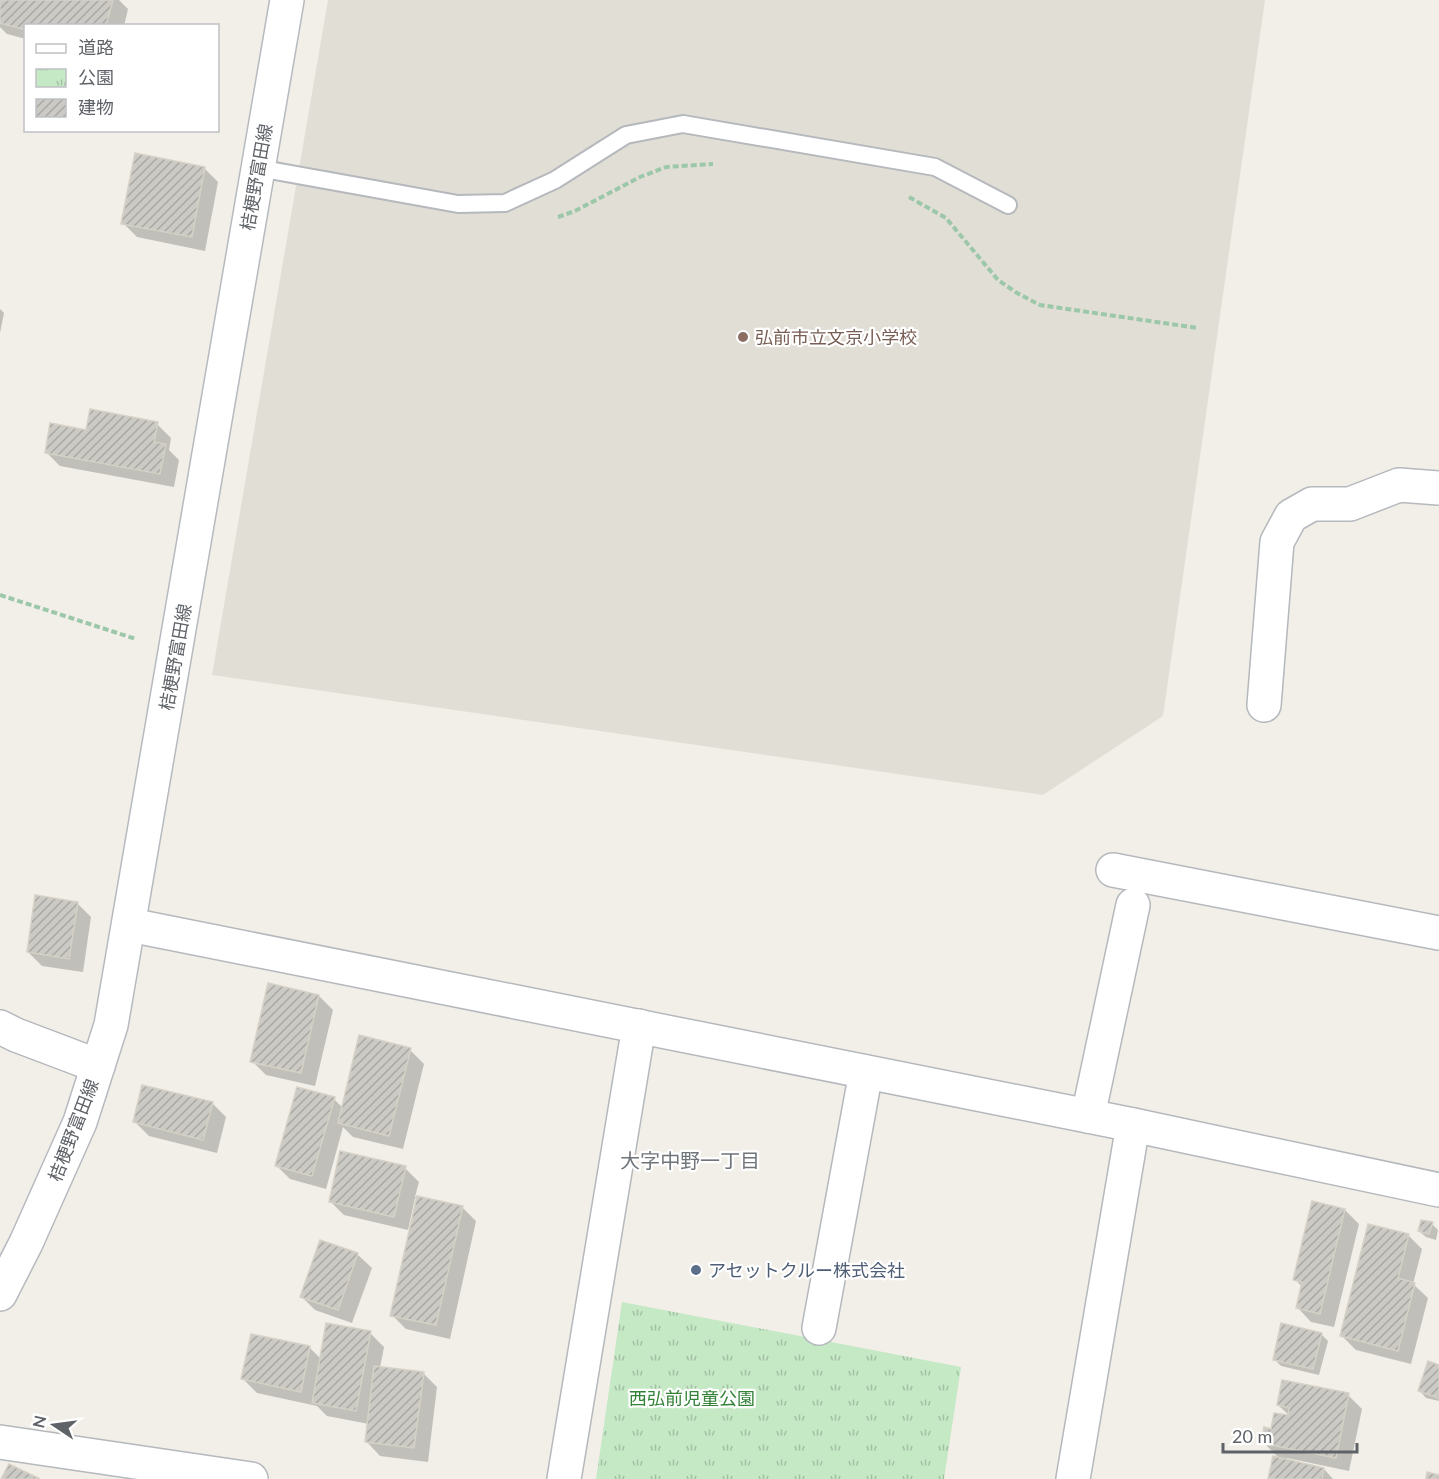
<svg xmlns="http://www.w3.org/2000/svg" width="1439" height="1479" viewBox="0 0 1439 1479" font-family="Lato,'Noto Sans JP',sans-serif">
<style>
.education{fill:#e1ded6}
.park{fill:url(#park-tufts)}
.shadow{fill:#0003}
.building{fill:url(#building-hatch);stroke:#d6d1c6;stroke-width:1.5}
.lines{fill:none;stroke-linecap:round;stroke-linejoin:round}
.service-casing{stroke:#b5b8bc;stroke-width:20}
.minor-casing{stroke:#b5b8bc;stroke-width:36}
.secondary-casing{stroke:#b6babf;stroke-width:36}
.path{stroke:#9cc7a9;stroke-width:4;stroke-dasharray:6 3;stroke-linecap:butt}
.service{stroke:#fff;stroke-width:16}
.minor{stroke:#fff;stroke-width:33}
.secondary{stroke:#fff;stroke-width:33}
.education-dot{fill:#8d6e63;stroke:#fff;stroke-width:2}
.service-dot{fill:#5c6f8a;stroke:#fff;stroke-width:2}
.labels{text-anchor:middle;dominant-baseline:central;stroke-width:4.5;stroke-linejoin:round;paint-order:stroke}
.street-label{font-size:18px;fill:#5f6368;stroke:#fff}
.education-label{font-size:18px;fill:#785e54;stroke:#fff;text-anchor:start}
.service-label{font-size:18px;fill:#4e5e75;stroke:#fff;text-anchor:start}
.park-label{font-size:18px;fill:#348238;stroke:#fff}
.neighbourhood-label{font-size:20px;fill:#70757a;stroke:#fff}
</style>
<defs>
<pattern id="park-tufts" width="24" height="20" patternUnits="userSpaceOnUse" patternTransform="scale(1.5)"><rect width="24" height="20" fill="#c5e8c5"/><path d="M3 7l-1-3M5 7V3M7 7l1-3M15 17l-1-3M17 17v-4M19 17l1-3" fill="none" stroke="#a3c0a4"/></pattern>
<pattern id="building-hatch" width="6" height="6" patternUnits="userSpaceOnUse" patternTransform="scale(1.5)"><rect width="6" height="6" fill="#cccac5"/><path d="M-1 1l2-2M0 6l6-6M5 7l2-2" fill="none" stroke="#a9a8a4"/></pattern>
</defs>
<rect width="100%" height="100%" fill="#f1efe8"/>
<polygon class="education" points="328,0 1265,0 1163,716 1043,795 212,675"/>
<polygon class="park" points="622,1302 961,1367 944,1479 596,1479"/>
<g class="shadow">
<polygon points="0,0 119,0 128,9 124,26 26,26 26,39 7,34 0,27"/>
<polygon points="204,168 218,182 205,251 137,237 123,223"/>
<polygon points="0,309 4,313 0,333"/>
<polygon points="157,424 171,438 169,450 179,460 174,487 60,466 46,452 87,432"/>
<polygon points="77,903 91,917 83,972 42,966 28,952"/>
<polygon points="269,985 319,996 333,1010 315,1086 266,1075 252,1061"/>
<polygon points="410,1050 424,1064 403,1149 353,1137 343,1127 326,1189 290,1179 276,1165 334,1099 343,1108"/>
<polygon points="212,1103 226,1117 217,1153 149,1136 135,1122"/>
<polygon points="405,1168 419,1182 415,1197 462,1207 476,1221 450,1339 406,1329 392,1315 418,1198 415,1198 408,1230 344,1215 330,1201"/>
<polygon points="1345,1210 1359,1224 1334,1327 1311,1322 1298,1308 1302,1287 1295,1279"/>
<polygon points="1432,1224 1438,1230 1436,1240 1426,1237 1419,1231"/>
<polygon points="1408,1235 1422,1249 1413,1284 1428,1298 1411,1364 1356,1350 1342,1336"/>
<polygon points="321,1242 358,1255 372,1268 352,1323 315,1310 302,1297"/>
<polygon points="370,1333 384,1347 380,1368 423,1373 437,1387 428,1462 380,1456 367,1442 369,1424 327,1416 317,1406 257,1393 243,1379 252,1335 310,1348 321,1359"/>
<polygon points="1321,1334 1328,1341 1319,1375 1281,1366 1274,1359"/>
<polygon points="1439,1366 1439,1401 1426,1398 1420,1391"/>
<polygon points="1348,1395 1362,1409 1349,1471 1287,1458 1286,1461 1324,1469 1333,1479 1269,1479 1280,1459 1263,1442 1272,1430 1291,1417 1278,1405"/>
</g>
<g class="building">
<polygon points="0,0 113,0 106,26 26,26 26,30 0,23"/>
<polygon points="135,153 205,167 192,237 121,224"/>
<polygon points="90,409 158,422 154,442 166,444 160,474 45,453 50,423 86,430"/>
<polygon points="35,895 78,902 69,959 27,952"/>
<polygon points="268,983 319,995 301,1073 250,1062"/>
<polygon points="359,1035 411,1048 389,1136 338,1123"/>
<polygon points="142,1085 213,1102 203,1140 133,1122"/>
<polygon points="297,1087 335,1097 312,1176 275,1166"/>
<polygon points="340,1151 406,1166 394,1217 329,1202"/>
<polygon points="417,1196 463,1206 436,1325 390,1316"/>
<polygon points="1312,1201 1345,1209 1320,1314 1296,1308 1302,1282 1293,1280"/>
<polygon points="1421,1220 1433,1222 1429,1234 1418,1231"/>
<polygon points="1368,1224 1409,1234 1398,1278 1415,1283 1398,1351 1340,1336"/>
<polygon points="320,1240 358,1253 338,1310 300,1297"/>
<polygon points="326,1323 371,1331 356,1411 312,1403"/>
<polygon points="1281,1323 1322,1333 1313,1369 1273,1360"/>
<polygon points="251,1334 310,1346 301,1392 241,1379"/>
<polygon points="1428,1361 1439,1365 1439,1398 1418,1391"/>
<polygon points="374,1366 424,1372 414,1448 365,1442"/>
<polygon points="1282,1380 1349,1393 1336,1458 1261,1443 1264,1427 1271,1429 1274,1413 1288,1415 1289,1408 1277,1405"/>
<polygon points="1273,1456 1324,1468 1322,1479 1268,1479"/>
<polygon points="9,1464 40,1479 1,1479"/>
<polygon points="1427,1472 1439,1475 1439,1479 1426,1479"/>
</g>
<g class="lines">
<defs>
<polyline id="service" points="258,168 458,204 505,203 555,180 626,135 683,124 935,167 1008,205"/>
<g id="minor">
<polyline points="1264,705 1277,542 1291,516 1312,504 1350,504 1399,485 1439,488"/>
<polyline points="1113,870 1439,933"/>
<polyline points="130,925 1133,1125 1439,1190"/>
<polyline points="0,1027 16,1035 98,1066"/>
<polyline points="1088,1116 1133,905"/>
<polyline points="819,1328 866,1072"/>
<polyline points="0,1442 251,1479"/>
<polyline points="564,1479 639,1026"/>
<polyline points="1073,1479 1133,1125"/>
</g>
<polyline id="secondary" points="0,1294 26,1243 80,1122 111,1025 287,0"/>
</defs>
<use href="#service" class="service-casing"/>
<use href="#minor" class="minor-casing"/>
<use href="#secondary" class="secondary-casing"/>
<g class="path">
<polyline points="909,197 946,218 998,280 1017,293 1040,305 1198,328"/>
<polyline points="558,217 575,211 640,177 666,167 713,164"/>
<polyline points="0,595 136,639"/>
</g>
<use href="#service" class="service"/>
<use href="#minor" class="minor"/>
<use href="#secondary" class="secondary"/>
</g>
<circle class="education-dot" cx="743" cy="337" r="6"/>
<circle class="service-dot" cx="696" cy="1270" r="6"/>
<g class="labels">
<g class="street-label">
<text transform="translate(256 177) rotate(-80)">桔梗野富田線</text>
<text transform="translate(175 657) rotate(-80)">桔梗野富田線</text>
<text transform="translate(73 1130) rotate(-69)">桔梗野富田線</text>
</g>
<g class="education-label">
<text x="755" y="337">弘前市立文京小学校</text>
</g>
<g class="service-label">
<text x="708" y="1270">アセットクルー株式会社</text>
</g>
<g class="park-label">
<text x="692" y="1398">西弘前児童公園</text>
</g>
<g class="neighbourhood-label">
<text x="690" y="1160">大字中野一丁目</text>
</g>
</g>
<rect x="24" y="24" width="195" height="108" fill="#ffffff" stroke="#bfc1c3" stroke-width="1.5"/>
<rect x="36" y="44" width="30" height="9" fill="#ffffff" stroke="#bfc1c3" stroke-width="1.5"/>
<text x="78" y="54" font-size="18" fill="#5f6368">道路</text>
<rect x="36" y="69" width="30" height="18" fill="url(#park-tufts)" stroke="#bfc1c3" stroke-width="1.5"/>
<text x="78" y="84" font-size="18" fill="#5f6368">公園</text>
<rect x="36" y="99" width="30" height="18" fill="url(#building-hatch)" stroke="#bfc1c3" stroke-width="1.5"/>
<text x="78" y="114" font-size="18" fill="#5f6368">建物</text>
<g transform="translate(54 1425) rotate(283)" stroke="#ffffff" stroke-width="4.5" paint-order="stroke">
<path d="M0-4.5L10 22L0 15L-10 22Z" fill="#5f6368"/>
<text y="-9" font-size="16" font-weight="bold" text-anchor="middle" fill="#5f6368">N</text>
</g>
<path d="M1223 1443v9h134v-9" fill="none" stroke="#5f6368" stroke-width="3"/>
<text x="1232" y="1443" font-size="18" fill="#5f6368" stroke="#ffffff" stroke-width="4.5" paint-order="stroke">20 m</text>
</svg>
